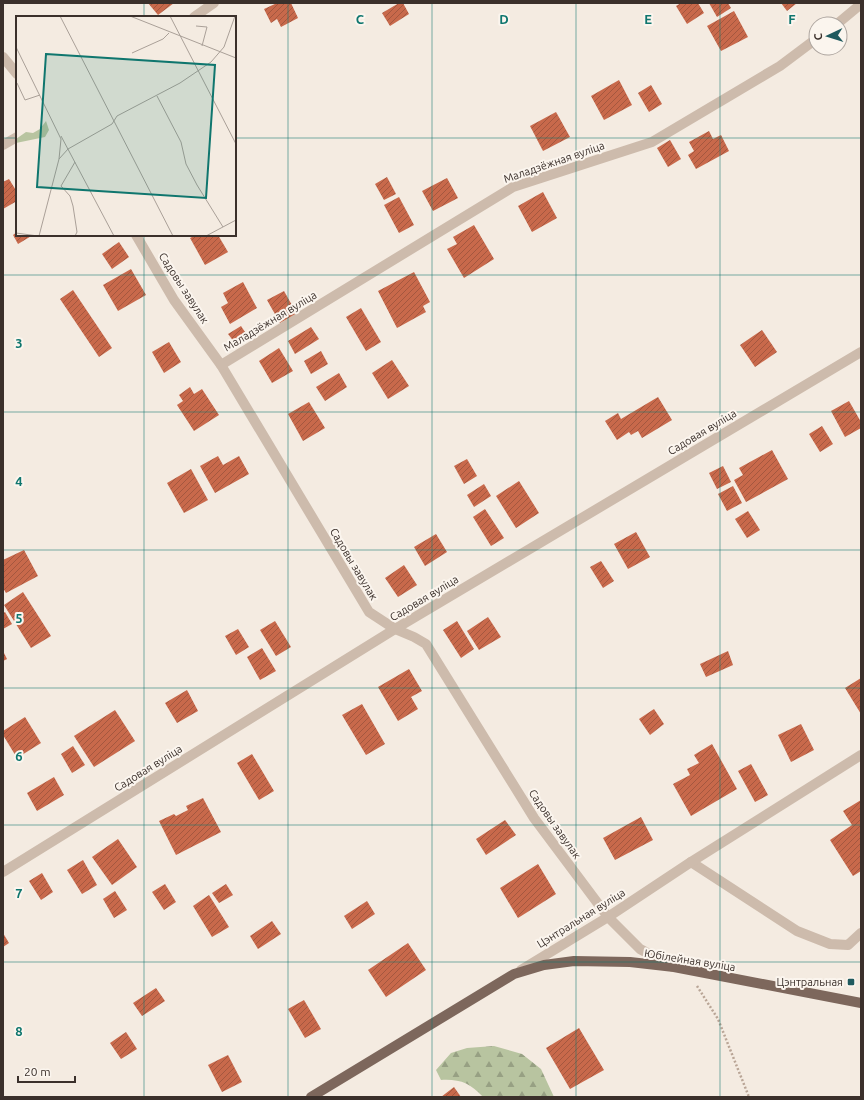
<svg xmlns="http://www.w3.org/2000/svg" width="864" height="1100" viewBox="0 0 864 1100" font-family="Ubuntu,sans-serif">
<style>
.forest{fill:url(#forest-firs)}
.building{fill:url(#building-hatch)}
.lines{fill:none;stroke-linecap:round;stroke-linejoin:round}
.path{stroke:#b9a596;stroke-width:2.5;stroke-dasharray:2 2;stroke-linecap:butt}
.minor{stroke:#cdbbac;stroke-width:10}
.major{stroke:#7d675c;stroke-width:10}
.grid{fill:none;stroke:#0f766e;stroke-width:1;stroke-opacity:0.55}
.poi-dot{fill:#1f5a5e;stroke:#fbf5ee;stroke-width:1.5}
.labels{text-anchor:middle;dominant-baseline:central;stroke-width:4;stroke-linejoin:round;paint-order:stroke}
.street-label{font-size:11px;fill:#3b302b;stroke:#fbf5ee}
.poi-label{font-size:11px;fill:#3b302b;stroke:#fbf5ee;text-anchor:end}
.inset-road{fill:none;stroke:#aaa098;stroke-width:1}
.view{fill:#0f766e;fill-opacity:0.15;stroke:#0f766e;stroke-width:2}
.inset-edge{fill:none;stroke:#3b302b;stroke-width:2}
.grid-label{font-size:13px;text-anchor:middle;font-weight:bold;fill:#0f766e;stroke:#fbf5ee;stroke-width:4;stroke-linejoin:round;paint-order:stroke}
</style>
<defs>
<pattern id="forest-firs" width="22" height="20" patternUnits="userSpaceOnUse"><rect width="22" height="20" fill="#b8c4a0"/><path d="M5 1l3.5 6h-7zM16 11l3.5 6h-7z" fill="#97a083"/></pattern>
<pattern id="building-hatch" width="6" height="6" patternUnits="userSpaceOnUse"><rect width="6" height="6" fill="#c8694b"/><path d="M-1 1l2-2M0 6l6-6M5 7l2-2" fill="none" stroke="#a4573f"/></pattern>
</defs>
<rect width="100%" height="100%" fill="#f4ebe1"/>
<path class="forest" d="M494 1046 522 1054 541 1069 554 1097H483C470 1083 460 1079 441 1080L436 1070 451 1053 467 1048Z"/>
<g class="building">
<polygon points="148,3 174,3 158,15"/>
<polygon points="277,3 291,3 298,18 281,27 277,19 271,23 264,9"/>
<polygon points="399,3 403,3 409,14 390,26 382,13"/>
<polygon points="681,3 698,3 704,13 687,24 676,6"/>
<polygon points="709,3 728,3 731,8 717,17"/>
<polygon points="781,3 797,3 787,11"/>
<polygon points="734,11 748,37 721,51 707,26"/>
<polygon points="619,80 632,105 604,120 591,96"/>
<polygon points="651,85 662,104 649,112 638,93"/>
<polygon points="556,112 570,137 543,151 530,126"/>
<polygon points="709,131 713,139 721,135 729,151 696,169 688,155 694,151 689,142"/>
<polygon points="670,140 681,159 668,167 657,148"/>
<polygon points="387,177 396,194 384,200 375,184"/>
<polygon points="447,178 458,198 433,211 422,191"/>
<polygon points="9,179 17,192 17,201 3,209 3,182"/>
<polygon points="543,192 557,218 532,232 518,206"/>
<polygon points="399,197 414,225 399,233 384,205"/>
<polygon points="474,225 494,259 464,278 447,249 457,244 453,237"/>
<polygon points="17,232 17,235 33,235 18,244 13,235"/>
<polygon points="196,235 218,235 228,252 205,265 190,238"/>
<polygon points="119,242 129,257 112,269 102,254"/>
<polygon points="131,269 146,295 118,311 103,285"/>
<polygon points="414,272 430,302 423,306 426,312 397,328 378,291"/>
<polygon points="243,282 257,308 230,324 221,307 228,303 223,293"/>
<polygon points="73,290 112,348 99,357 60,299"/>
<polygon points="284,291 297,314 280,323 267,300"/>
<polygon points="361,308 381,342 366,351 346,317"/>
<polygon points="241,326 247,335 235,343 228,334"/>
<polygon points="311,327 319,339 295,354 288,341"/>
<polygon points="762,330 777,352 755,367 740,345"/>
<polygon points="169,342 181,362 164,373 152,352"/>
<polygon points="279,348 293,371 272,383 259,361"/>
<polygon points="321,351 328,364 311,374 304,361"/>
<polygon points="392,360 409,386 388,399 372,373"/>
<polygon points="339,373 347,387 325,401 316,387"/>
<polygon points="190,387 194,394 202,389 219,415 194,431 177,405 183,401 179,395"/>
<polygon points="658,397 672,420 642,438 638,431 631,435 629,432 617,440 605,421 618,413 621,419"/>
<polygon points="849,401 861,422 861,428 845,437 831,411"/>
<polygon points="309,402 325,428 303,441 288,414"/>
<polygon points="822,426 833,444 820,452 809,434"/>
<polygon points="772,450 788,479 746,502 734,480 743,475 739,468"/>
<polygon points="218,456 223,465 239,456 249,474 215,493 200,466"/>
<polygon points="467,459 477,476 464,484 454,466"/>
<polygon points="723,466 731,482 717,489 709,473"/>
<polygon points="191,469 208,500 184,513 167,483"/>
<polygon points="519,481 539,513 516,528 496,496"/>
<polygon points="484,484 491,496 474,507 467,495"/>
<polygon points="733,486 742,503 727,511 718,494"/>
<polygon points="485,509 504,538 491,546 473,517"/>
<polygon points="748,511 760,530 747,538 735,519"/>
<polygon points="636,532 650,557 628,569 614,544"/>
<polygon points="436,534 447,552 425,566 414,547"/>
<polygon points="24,550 38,576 6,593 3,588 3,560"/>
<polygon points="601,561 614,581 603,588 590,567"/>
<polygon points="404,565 417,585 398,597 385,578"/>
<polygon points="23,592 51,636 31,648 4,605"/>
<polygon points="5,612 12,624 3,629 3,613"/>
<polygon points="488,617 501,637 479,650 467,631"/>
<polygon points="275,621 291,647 276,656 260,630"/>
<polygon points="457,621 474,649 461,658 443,630"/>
<polygon points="238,629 249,647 236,655 225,636"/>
<polygon points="262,648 276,671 260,680 247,657"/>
<polygon points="3,651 7,659 3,661"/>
<polygon points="728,651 733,665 706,677 700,664"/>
<polygon points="409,669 422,691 411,697 418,709 398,721 378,687"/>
<polygon points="861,678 861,714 845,688"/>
<polygon points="187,690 198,711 177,723 165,703"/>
<polygon points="362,704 385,744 366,755 342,715"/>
<polygon points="654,709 664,724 650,735 639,719"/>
<polygon points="115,710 135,741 94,767 74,736"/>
<polygon points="25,717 41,743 17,758 3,735 3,731"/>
<polygon points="801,724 814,750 791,762 778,735"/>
<polygon points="712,744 737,789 691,816 673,784 690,775 687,769 699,763 694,755"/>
<polygon points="73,746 85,765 72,773 61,754"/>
<polygon points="252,754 274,791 259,800 237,763"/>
<polygon points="751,764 768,795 755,802 738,771"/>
<polygon points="54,777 64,795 37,811 27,793"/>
<polygon points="203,798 221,832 176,855 159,821 174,814 176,816 188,810 186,806"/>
<polygon points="861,800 861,871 853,876 830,840 852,825 843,811"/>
<polygon points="641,817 653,840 615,860 603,838"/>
<polygon points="505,820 516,835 486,855 476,839"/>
<polygon points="118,839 137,867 112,885 92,857"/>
<polygon points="83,860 97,885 82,894 67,870"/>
<polygon points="538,864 556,894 518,918 500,888"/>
<polygon points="42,873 53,892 41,900 29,881"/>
<polygon points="165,884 176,902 164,910 152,892"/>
<polygon points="226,884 233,895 219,903 212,893"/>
<polygon points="115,891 127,910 114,918 103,899"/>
<polygon points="209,895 229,927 212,937 193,906"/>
<polygon points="367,901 375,914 352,929 344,916"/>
<polygon points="272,921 281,934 258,949 250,936"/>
<polygon points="3,933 9,943 3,947"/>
<polygon points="408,943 426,970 386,997 368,970"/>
<polygon points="156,988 165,1001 142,1016 133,1003"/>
<polygon points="304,1000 321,1029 305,1038 288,1009"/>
<polygon points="579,1028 604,1070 570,1089 546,1048"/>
<polygon points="126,1032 137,1049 121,1059 110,1043"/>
<polygon points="228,1055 242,1082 222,1092 208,1065"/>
<polygon points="454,1087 461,1097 441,1097"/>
</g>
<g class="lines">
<polyline class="path" points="697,986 718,1019 749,1097"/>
<g class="minor">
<polyline points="194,17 214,3"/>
<polyline points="837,24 861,4"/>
<polyline points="3,57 17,74"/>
<polyline points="3,145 17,137"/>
<polyline points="136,235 174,300 221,365 369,612 395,629 414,637 426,644 534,818 608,917 640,949 673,967"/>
<polyline points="221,365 513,187 652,142 780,66 816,39"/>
<polyline points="691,862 797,931 830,944 848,945 861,933"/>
<polyline points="3,872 395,629 861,352"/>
<polyline points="521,970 608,917 691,862 861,755"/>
</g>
<polyline class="major" points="311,1097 514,974 544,965 574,961 630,962 674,967 861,1003"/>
</g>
<path class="grid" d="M144 3V17M288 3V1097M432 3V1097M576 3V1097M720 3V1097M3 138H17M235 138H861M144 235V1097M3 275H861M3 412H861M3 550H861M3 688H861M3 825H861M3 962H861"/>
<rect class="poi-dot" x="847" y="978" width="8" height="8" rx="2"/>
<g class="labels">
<g class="street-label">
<text transform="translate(554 162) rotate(-19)">Маладзёжная вуліца</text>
<text transform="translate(184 288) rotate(57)">Садовы завулак</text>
<text transform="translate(270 321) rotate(-31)">Маладзёжная вуліца</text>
<text transform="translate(702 432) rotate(-31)">Садовая вуліца</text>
<text transform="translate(354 564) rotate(59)">Садовы завулак</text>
<text transform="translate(424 598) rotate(-31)">Садовая вуліца</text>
<text transform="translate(148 768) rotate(-32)">Садовая вуліца</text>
<text transform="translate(555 824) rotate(55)">Садовы завулак</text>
<text transform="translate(581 918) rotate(-32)">Цэнтральная вуліца</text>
<text transform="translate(690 960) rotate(9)">Юбілейная вуліца</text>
</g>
<g class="poi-label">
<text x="843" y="982">Цэнтральная</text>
</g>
</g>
<g transform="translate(16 16)">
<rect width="220" height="220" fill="#f4ebe1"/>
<path d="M30 105 33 114 29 121 0 127V123L10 116 17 117 24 113Z" fill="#b8c4a0"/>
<path class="inset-road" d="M44 0 157 220M114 0 220 42M154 0 220 128M180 10 191 11 186 30M0 31 45 123 43 143 23 220M116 37 147 23 153 17M1 67 9 84 24 79M141 80 165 126 170 148 181 169 207 211M45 120 98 220M43 143 52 133 96 108 101 100 164 67 195 46 208 31 219 0M0 217 22 220M59 220 61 216 57 190 54 180 45 170 59 146M190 220 220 204"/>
<path class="view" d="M30 38 199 49 190 182 21 171Z"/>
<rect width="220" height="220" class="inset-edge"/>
</g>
<g class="grid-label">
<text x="360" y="24">C</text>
<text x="504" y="24">D</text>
<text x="648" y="24">E</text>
<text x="792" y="24">F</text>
<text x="19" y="348">3</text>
<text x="19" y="486">4</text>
<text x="19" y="623">5</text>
<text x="19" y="761">6</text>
<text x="19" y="898">7</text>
<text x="19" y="1036">8</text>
</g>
<rect width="864" height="1100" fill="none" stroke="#3b302b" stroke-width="8"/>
<g transform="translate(828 36) rotate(266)"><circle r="19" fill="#fbf5ee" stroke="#aea6a0"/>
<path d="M0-3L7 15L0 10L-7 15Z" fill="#1f5a5e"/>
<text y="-6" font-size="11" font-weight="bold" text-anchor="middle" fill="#3b302b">С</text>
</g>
<path d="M18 1076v6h57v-6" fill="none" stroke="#3b302b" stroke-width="2"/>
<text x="24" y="1076" font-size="12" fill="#3b302b" stroke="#fbf5ee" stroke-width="3" paint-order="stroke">20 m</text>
</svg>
